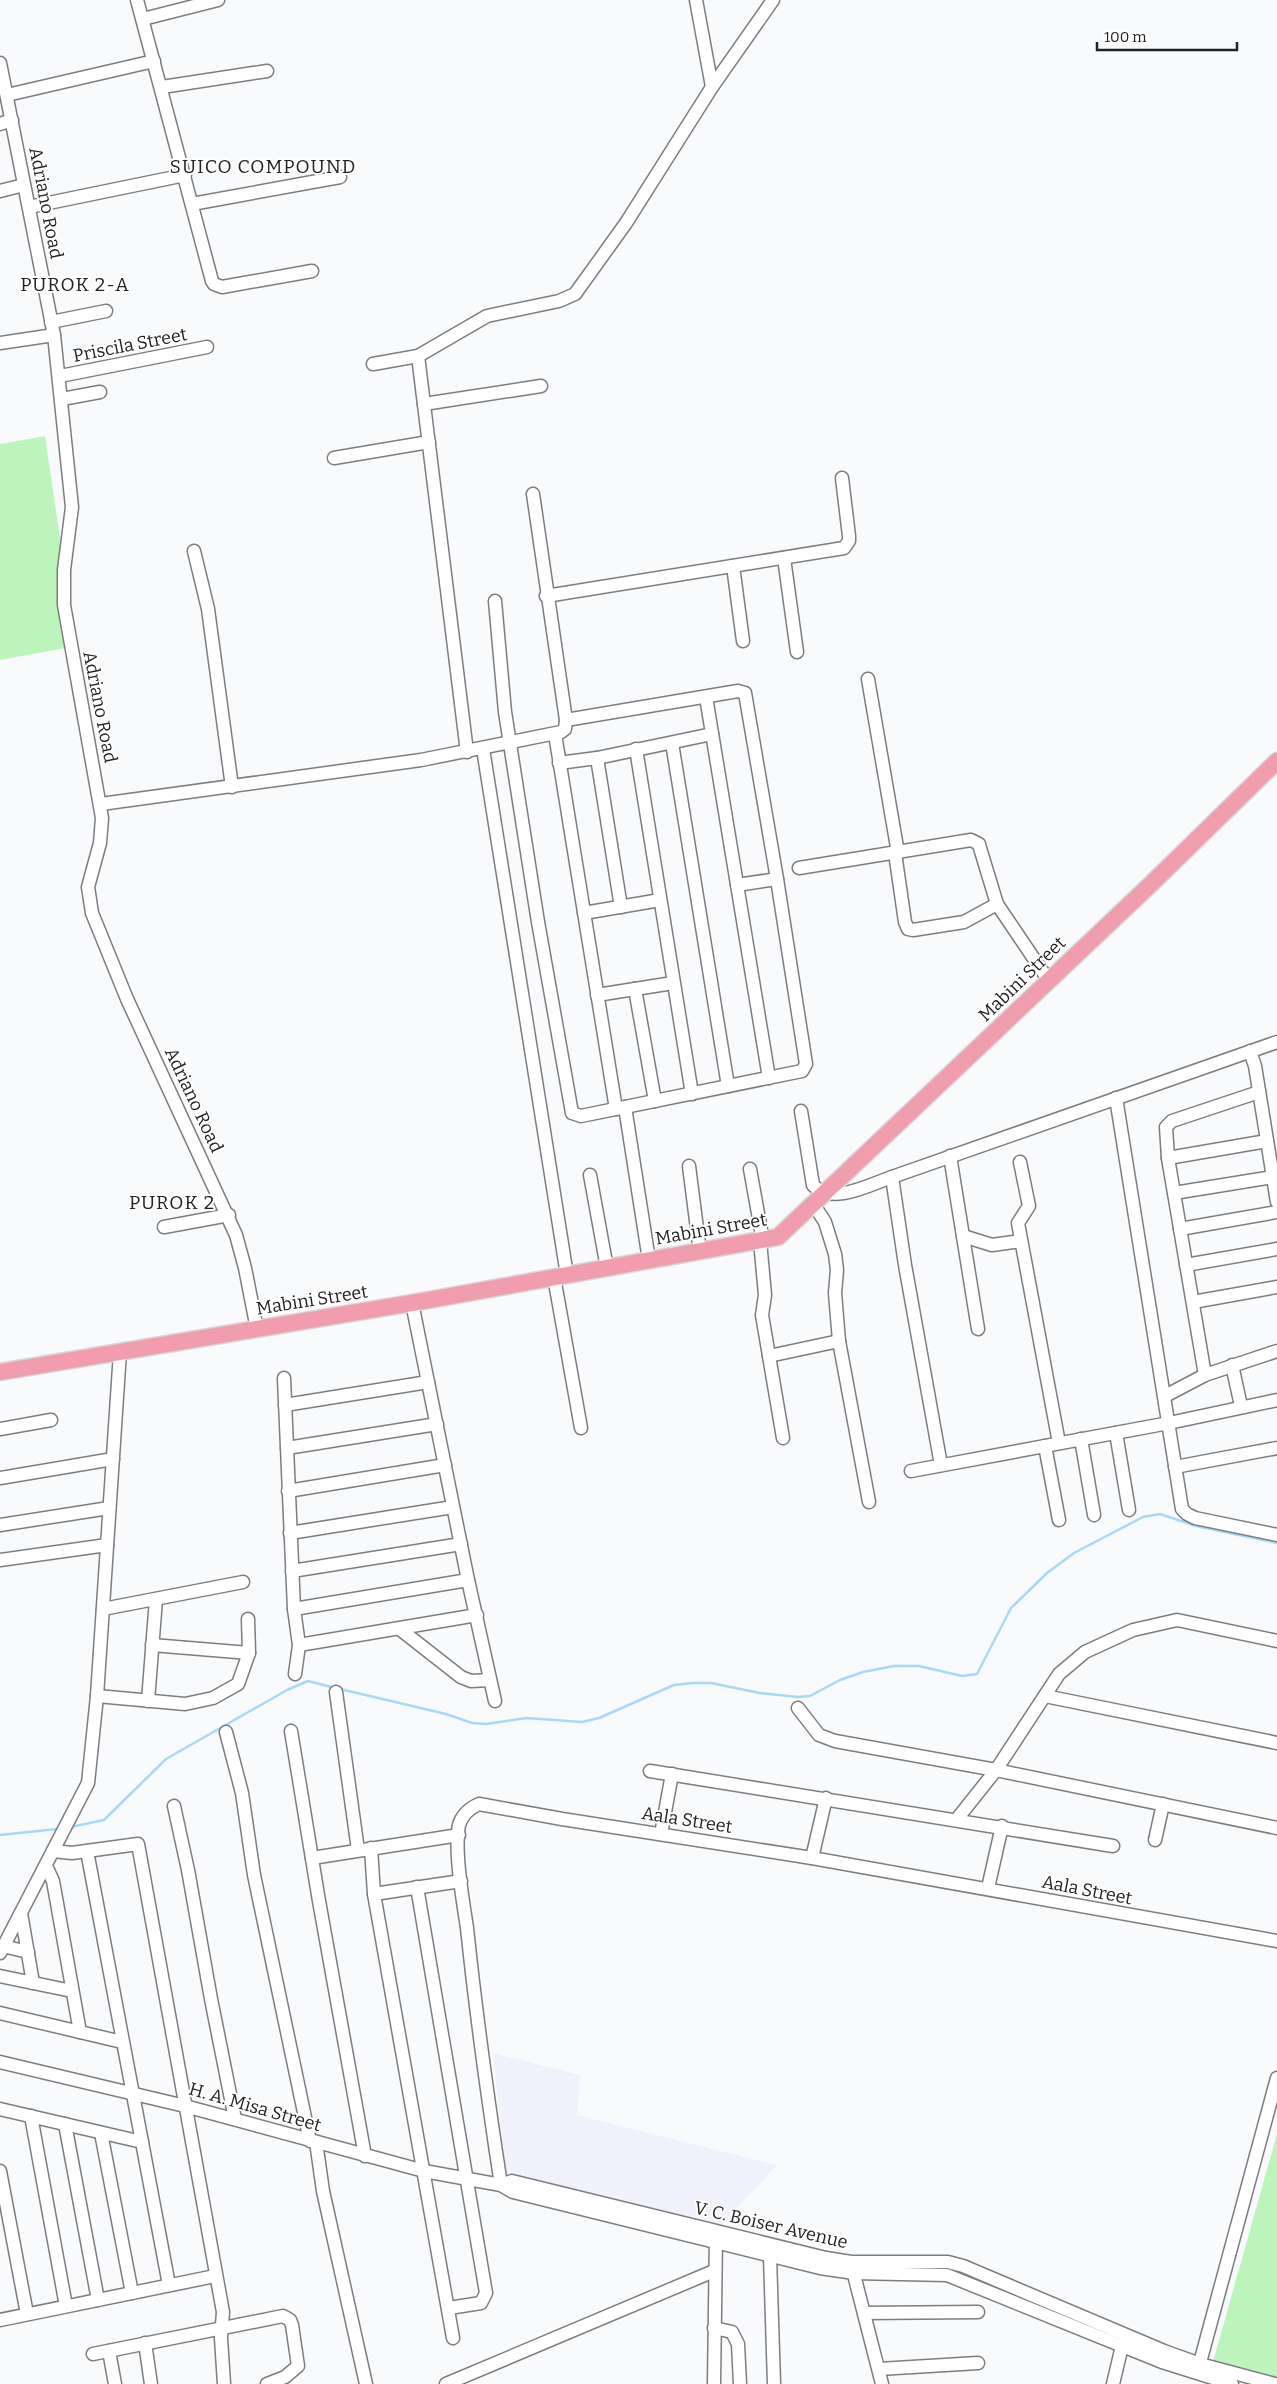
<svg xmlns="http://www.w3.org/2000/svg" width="1277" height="2384" viewBox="0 0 1277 2384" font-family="Bitter,serif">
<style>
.built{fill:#f0f1fb}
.green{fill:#bcf4bb}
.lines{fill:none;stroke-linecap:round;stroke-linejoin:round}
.stream{stroke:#a7d9f4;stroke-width:2.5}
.minor-casing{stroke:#7d7d7f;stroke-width:15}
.major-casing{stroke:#d7d7d7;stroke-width:19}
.minor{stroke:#fff;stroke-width:12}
.major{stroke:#f19dae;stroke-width:16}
.labels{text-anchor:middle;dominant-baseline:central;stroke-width:4;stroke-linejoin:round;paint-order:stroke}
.street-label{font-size:18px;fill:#222223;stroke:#fff}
.neighbourhood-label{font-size:19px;letter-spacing:1px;fill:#222223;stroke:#fff}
</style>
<rect width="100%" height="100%" fill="#f9fafc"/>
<polygon class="built" points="493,2053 580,2075 577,2115 777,2165 721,2225 506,2175"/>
<g class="green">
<polygon points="45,436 76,646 0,660 0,444"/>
<polygon points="1277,2134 1277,2379 1213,2362"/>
</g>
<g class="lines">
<g class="stream">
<polyline points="340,1689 446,1714 472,1723 486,1724 526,1718 582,1722 599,1718 674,1685 692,1683 711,1683 760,1693 798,1697 810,1696 840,1680 863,1672 894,1666 919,1666 962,1676 977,1674 1011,1608 1047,1573 1074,1553 1143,1517 1160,1514 1196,1526 1277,1543"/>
<polyline points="71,1827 104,1820 166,1759 287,1690 308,1681 335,1688"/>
<polyline points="0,1835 57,1829"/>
</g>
<defs>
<g id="minor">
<polyline points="137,0 212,281 214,284 222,287 312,271"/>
<polyline points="696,0 712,87"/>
<polyline points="143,19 218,0"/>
<polyline points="0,63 54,335 72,507 64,570 64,605 102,818 100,843 88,887 92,913 127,999 236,1235 245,1268 257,1329"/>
<polyline points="162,87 267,71"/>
<polyline points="7,95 154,61"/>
<polyline points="0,124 12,120"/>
<polyline points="0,191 24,185"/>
<polyline points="192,204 340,177"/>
<polyline points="29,207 185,175"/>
<polyline points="51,322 106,311"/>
<polyline points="0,343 54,335"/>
<polyline points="418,356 467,752"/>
<polyline points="373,364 418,356 487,316 559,301 575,294 626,223 712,87 773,0"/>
<polyline points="60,376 207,347"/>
<polyline points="62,399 100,392"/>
<polyline points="424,404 541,386"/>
<polyline points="334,458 429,442"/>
<polyline points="194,551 208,609 232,787"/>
<polyline points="784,558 797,652"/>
<polyline points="733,566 743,641"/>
<polyline points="546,596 844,548 849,541 849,536 842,478"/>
<polyline points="495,601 505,712 538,922 572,1113 581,1116 802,1071 806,1064 777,879 745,693 738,691 566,720"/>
<polyline points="868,679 898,853"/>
<polyline points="706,697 769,1078"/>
<polyline points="555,734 616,1109"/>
<polyline points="672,743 728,1086"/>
<polyline points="483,749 567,1275"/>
<polyline points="636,749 692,1094"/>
<polyline points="597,758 621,907"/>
<polyline points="559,763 597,758 712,734"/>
<polyline points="101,804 421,760 561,732 565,729 566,720 533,494"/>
<polyline points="895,853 905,922 908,929 913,930 964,922 997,904"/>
<polyline points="799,868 971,840 979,844 980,848 997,904 1049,981"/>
<polyline points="737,885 777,879"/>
<polyline points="584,913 660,900"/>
<polyline points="635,989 655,1101"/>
<polyline points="597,995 673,983"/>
<polyline points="1250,1051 1255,1066 1277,1202"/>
<polyline points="1116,1098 1182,1509 1187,1514 1195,1518 1277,1535"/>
<polyline points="625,1107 649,1260"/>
<path d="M801 1111 813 1185C831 1206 871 1184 892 1177L1277 1042"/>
<polyline points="950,1156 978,1329"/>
<polyline points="1168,1158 1267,1141"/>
<polyline points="1020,1162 1029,1206 1018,1223 1059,1443"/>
<polyline points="689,1166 700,1252"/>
<polyline points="750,1169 763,1241"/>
<polyline points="590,1175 607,1268"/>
<polyline points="892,1177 905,1265 941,1465"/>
<polyline points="1174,1193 1273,1177"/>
<polyline points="814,1205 825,1222 835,1254 837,1270 835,1293 839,1341 869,1502"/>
<polyline points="164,1227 229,1215"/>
<polyline points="1180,1229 1277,1212"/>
<polyline points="963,1236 992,1245 1021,1241"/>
<polyline points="760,1241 765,1295 762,1315 783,1438"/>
<polyline points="1186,1265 1277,1249"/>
<polyline points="554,1277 581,1428"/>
<polyline points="1193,1302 1277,1287"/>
<polyline points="412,1303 468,1580 495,1701"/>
<polyline points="769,1356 839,1341"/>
<polyline points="1232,1365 1241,1406"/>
<polyline points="1205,1375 1168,1158 1166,1127 1172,1121 1259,1092"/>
<polyline points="284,1378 294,1609 299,1645 295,1674"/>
<polyline points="1165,1396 1205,1375 1277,1351"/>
<polyline points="285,1405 428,1382"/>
<polyline points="0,1429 51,1420"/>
<polyline points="1116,1433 1129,1510"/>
<polyline points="1081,1439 1094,1515"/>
<polyline points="1045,1446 1059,1520"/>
<polyline points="287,1448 437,1424"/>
<polyline points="1175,1467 1277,1448"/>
<polyline points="911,1471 1169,1423 1277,1400"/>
<polyline points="0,1478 113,1459"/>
<polyline points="288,1491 445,1465"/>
<polyline points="0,1525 109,1508"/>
<polyline points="290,1533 453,1507"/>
<polyline points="0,1560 107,1545"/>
<polyline points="292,1571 461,1544"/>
<polyline points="103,1609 243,1582"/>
<polyline points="294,1609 468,1580"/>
<polyline points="401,1630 461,1677 471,1681 490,1680"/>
<polyline points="152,1645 249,1653"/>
<polyline points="299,1645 477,1615"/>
<polyline points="336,1692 358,1850"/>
<polyline points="97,1696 185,1704 213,1698 238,1684 249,1653 248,1619"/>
<polyline points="1045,1696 1277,1743"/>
<polyline points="148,1701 156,1599"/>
<polyline points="798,1708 819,1735 835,1741 996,1770 1277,1828"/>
<polyline points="291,1731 319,1901 365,2156"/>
<polyline points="226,1732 242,1793 254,1875 310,2141"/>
<polyline points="650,1771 1113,1846"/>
<polyline points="174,1806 188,1870 211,1999 235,2119"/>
<polyline points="957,1819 996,1770 1059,1674 1085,1652 1133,1630 1177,1620 1277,1641"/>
<polyline points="661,1834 672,1774"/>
<polyline points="1155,1840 1163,1804"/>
<polyline points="371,1848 374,1894 453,2338"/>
<polyline points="53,1851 72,1853 138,1844 223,2312 221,2338 224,2384"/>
<polyline points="87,1851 169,2285"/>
<polyline points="312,1858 459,1835"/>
<polyline points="812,1858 826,1798"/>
<polyline points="46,1866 53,1881 80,2032"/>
<polyline points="417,1887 486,2293 481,2303 449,2308"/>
<polyline points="988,1888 1002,1826"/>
<polyline points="374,1894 461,1881"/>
<polyline points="21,1913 33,1983"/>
<polyline points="3,1946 28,1952"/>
<polyline points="0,1953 88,1783 97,1696 120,1352"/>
<polyline points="0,1976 72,1991"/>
<polyline points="0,2013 122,2042"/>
<polyline points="0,2062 185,2106 424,2171 501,2185 513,2192 820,2268 854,2273 947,2275 1162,2362 1232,2384"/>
<polyline points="0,2109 142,2142"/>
<polyline points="31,2116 66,2306"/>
<polyline points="65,2124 98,2300"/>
<polyline points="101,2133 132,2293"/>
<polyline points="316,2142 323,2191 366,2384"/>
<polyline points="0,2171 27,2314"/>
<path d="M501 2185C488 2100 476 2014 467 1928 463 1901 454 1851 459 1825 462 1815 470 1808 479 1804L562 1819 812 1858 1277 1941"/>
<polyline points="501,2185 512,2181 826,2258 851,2262 948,2262 963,2266 1164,2351 1200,2364 1275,2384"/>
<polyline points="770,2256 774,2384"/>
<polyline points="852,2267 882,2384"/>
<polyline points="864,2313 978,2312"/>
<polyline points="0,2320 215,2276"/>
<polyline points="714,2328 732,2332 738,2344 740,2384"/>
<polyline points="145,2343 151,2384"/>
<polyline points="109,2351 115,2384"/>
<polyline points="93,2354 283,2316 290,2320 292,2325 298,2366 285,2377 267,2384"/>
<polyline points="879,2369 978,2363"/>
<polyline points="1198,2370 1277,2078"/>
<polyline points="446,2384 714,2271"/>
<polyline points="714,2384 716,2236"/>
<polyline points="1113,2384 1122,2346"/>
</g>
<polyline id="major" points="0,1372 412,1303 778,1237 1151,884 1277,761"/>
</defs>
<use href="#minor" class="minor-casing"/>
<use href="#major" class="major-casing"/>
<use href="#minor" class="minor"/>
<use href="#major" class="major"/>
</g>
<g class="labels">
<g class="street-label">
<text transform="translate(46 203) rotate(79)">Adriano Road</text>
<text transform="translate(130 345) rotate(-11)">Priscila Street</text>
<text transform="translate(100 707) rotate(79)">Adriano Road</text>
<text transform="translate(1022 979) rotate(-44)">Mabini Street</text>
<text transform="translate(194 1100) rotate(65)">Adriano Road</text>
<text transform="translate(711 1229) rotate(-10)">Mabini Street</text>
<text transform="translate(312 1300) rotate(-9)">Mabini Street</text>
<text transform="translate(687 1820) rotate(9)">Aala Street</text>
<text transform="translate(1087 1890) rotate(11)">Aala Street</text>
<text transform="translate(255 2107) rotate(16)">H. A. Misa Street</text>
<text transform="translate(771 2225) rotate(13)">V. C. Boiser Avenue</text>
</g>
<g class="neighbourhood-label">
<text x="263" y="166">SUICO COMPOUND</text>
<text x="75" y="284">PUROK 2-A</text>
<text x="172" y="1202">PUROK 2</text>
</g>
</g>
<path d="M1097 42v8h140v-8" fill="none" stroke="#222223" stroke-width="2.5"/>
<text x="1104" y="42" font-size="15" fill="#222223" stroke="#ffffff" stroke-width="4" paint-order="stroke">100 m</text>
</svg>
